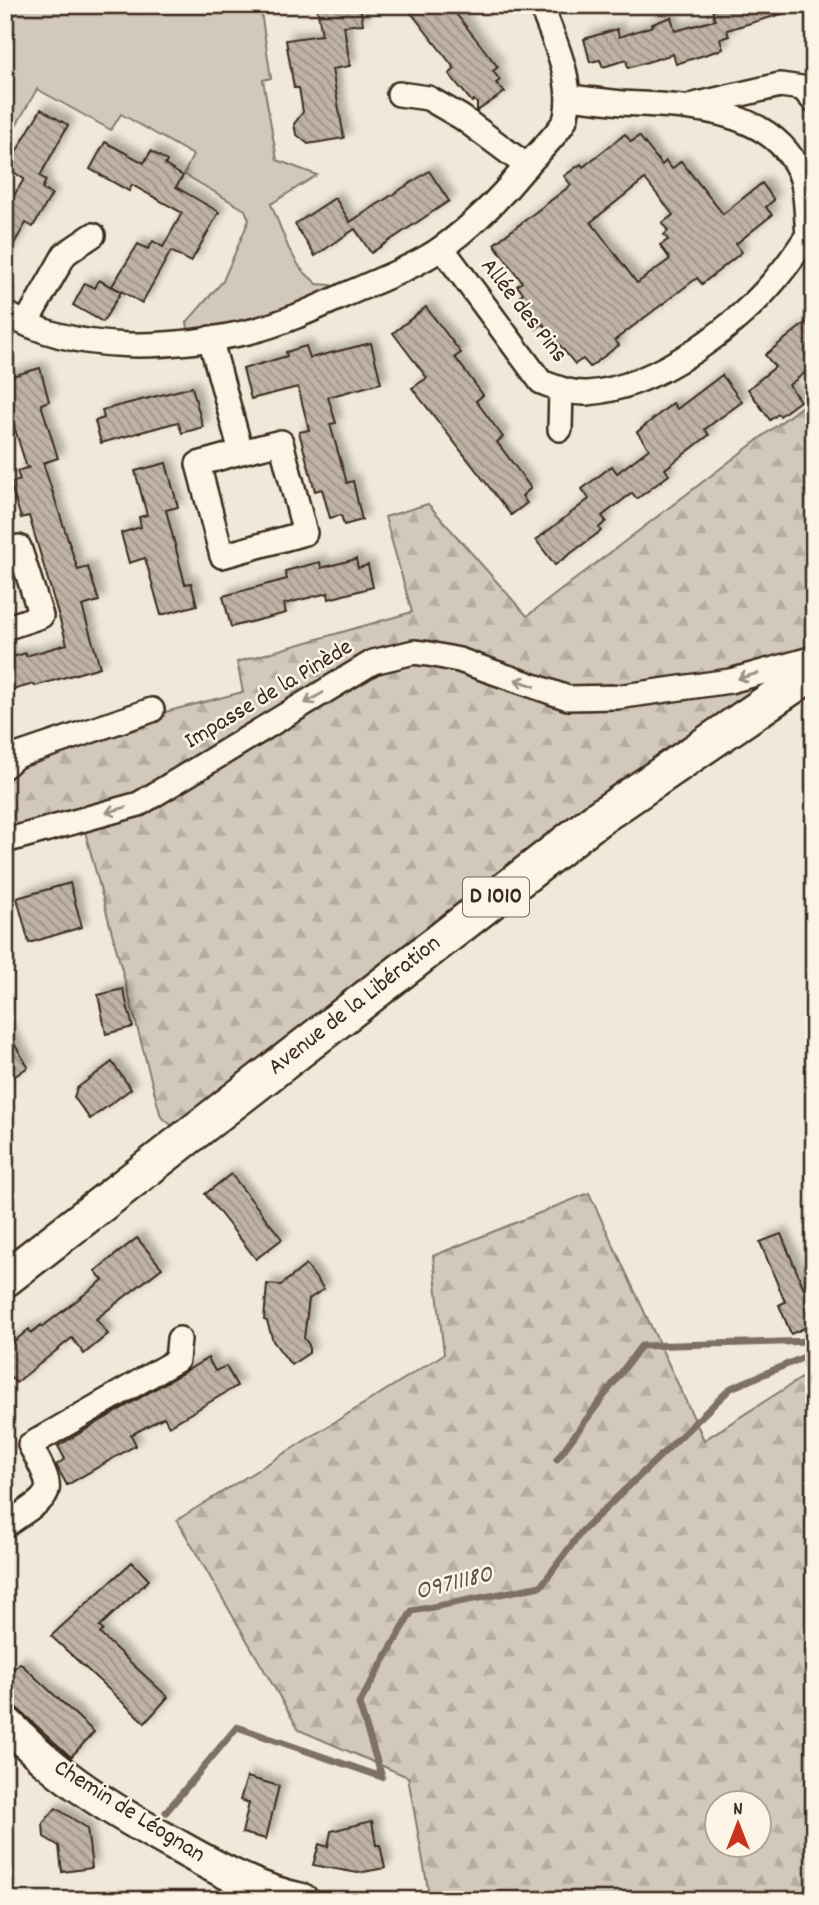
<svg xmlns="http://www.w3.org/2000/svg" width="819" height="1905" viewBox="0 0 819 1905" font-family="Dekko,sans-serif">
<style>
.forest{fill:url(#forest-firs);stroke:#867a6c;stroke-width:2;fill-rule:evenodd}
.park{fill:#d2c9ba;stroke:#867a6c;stroke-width:2}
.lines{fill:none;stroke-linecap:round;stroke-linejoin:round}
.stream{stroke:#7e7163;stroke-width:7}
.building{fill:url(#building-back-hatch);stroke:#3b2a1e;stroke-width:2;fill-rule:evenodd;filter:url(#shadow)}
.street-casing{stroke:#3b2a1e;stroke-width:28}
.secondary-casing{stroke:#3b2a1e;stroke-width:37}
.primary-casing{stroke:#3b2a1e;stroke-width:40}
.street{stroke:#fcf5e5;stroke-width:23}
.secondary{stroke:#fcf5e5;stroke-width:32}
.primary{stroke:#fcf5e5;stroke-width:35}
.oneway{stroke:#9c9082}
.labels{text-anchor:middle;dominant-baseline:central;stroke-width:5;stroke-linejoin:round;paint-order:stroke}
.shield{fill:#fcf5e5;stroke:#75675a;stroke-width:2}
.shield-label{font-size:23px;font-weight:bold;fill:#3b2a1e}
.street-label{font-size:24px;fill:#3b2a1e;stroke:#fcf5e5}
.water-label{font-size:26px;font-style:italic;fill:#625346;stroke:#fcf5e5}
</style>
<defs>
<pattern id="forest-firs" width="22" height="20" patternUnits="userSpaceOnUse" patternTransform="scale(1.75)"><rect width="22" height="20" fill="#d2c9ba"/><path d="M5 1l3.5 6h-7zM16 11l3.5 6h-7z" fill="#b5ad9f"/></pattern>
<pattern id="building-back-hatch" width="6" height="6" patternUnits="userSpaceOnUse" patternTransform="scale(1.75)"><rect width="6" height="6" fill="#beb3a4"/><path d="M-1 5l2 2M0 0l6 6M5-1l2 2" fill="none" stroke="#9c9285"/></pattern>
<filter id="shadow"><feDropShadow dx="6" dy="-6" stdDeviation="3.5" flood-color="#0004"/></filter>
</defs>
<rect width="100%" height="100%" fill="#f0e9d9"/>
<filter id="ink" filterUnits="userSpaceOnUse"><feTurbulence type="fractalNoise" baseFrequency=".0143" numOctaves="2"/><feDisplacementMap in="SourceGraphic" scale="14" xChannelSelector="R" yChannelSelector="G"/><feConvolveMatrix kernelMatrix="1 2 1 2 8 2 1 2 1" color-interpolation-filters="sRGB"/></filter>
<g filter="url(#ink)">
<g class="forest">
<polygon points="814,397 814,671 187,1137 161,1117 82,820 5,841 5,766 153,715 243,692 237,662 412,612 385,517 428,504 527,616"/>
<path d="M589 1193 704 1440 814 1370V1900H430L408 1777 299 1730 177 1520 444 1354 433 1256ZM718 1804H760V1846H718Z"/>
</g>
<polygon class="park" points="5,5 234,5 234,7 260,5 271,78 263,80 277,160 317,175 271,204 289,249 301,269 317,284 331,285 344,295 190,340 187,322 223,281 249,220 245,210 184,174 193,155 121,114 111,130 37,89 5,145"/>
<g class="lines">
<g class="stream">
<polyline points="557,1459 641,1346 814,1341"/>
<polyline points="5,1757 10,1755"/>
<polyline points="166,1812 237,1727 382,1777 359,1704 412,1611 541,1586 582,1531 731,1388 814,1353"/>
</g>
</g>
<g class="building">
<polygon points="323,5 360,5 363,24 344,26 350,66 332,69 344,138 308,144 296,134 294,124 303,112 299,88 294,88 286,40 322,35 317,8 323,8"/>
<polygon points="405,5 449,5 498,67 493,71 500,80 496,83 505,92 477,111 477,103 474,100 472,102 449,74 455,69"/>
<polygon points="711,5 794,5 795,10 727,30 729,36 720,39 723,49 676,64 673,54 628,68 626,60 603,67 600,60 590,62 584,39 617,29 619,37 653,26 652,24 671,17 675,31 715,20"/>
<polygon points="41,109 68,125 40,176 46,180 42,189 52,194 33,227 26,223 5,259 5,210 24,179 9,169 15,160 12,159"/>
<path d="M625 134 631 142 639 136 662 165 666 161 672 169 681 161 723 214 762 183 774 200 766 207 772 215 736 244 742 252 702 284 697 278 615 340 619 345 590 367 583 359 575 364 543 324 536 329 524 314 529 310 519 297 523 293 517 286 522 282 494 244 571 185 564 176 581 164 583 167ZM645 179 673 215 662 223 668 231 664 235 668 240 660 245 670 259 637 283 591 222Z"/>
<polygon points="105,142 144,163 151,151 167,161 165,165 183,176 176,187 219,212 191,262 171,251 142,303 112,286 138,244 148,249 153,241 163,247 182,213 132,185 129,191 90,169"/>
<polygon points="429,171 449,201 371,253 355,229 315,256 295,224 335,198 350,222"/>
<polygon points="99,280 121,292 103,322 73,305 85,283 95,288"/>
<polygon points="426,307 461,353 455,357 483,395 476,401 503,437 497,442 531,488 522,496 527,503 511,515 412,388 427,378 393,333"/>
<polygon points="814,316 814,366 789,385 800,401 780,416 778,414 770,420 748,389 775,367 765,355"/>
<polygon points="371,343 381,383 328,397 336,423 330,424 340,459 347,483 353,481 362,520 344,525 341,515 330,518 322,489 315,491 299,432 309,430 298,387 251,399 243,369 287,356 286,352 306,346 310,358"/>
<polygon points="40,368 49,401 41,404 58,458 43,463 78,570 88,567 99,601 82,606 100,667 35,686 34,684 5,692 5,659 26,653 26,656 67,644 29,516 21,518 10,483 20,480 17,471 30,467 27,468 5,397 5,378"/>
<polygon points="722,375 742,402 705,429 709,435 665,469 669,475 637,499 632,493 602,516 606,521 599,528 601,531 555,565 536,540 589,499 582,489 612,466 617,473 649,449 637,432 673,403 677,409"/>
<polygon points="192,387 203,427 182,433 178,422 101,443 95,421 104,418 102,410"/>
<polygon points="166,463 178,507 166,510 185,584 191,583 197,605 161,615 145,558 129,563 121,533 141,527 139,517 147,515 135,471"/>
<polygon points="356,559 358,568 368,565 373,587 329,599 328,593 284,604 286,613 231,627 223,596 287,579 285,571 320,562 321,568"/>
<polygon points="70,883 82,927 29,943 17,898"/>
<polygon points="123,989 133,1027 106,1034 98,995"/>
<polygon points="5,1028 28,1067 5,1083"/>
<polygon points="112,1062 131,1089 90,1119 74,1097 77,1088"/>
<polygon points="231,1174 282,1239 256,1259 205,1194"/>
<polygon points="781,1234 805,1291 809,1290 814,1302 814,1324 791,1334 779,1305 785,1302 760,1242"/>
<polygon points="137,1238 162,1268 96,1319 108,1334 84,1354 72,1338 16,1383 5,1371 5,1349 29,1329 31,1333 41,1325 42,1327 103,1280 95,1271"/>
<polygon points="306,1265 324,1289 309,1299 304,1338 309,1345 309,1353 291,1365 273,1341 267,1321 264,1320 267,1284 281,1285"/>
<polygon points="208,1358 215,1371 226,1366 237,1386 169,1426 164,1417 131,1435 136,1445 67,1485 56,1465 65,1459 58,1446"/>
<polygon points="132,1562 149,1580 99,1627 103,1630 100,1634 168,1697 145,1723 51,1636"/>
<polygon points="20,1663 94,1732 71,1757 18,1709 5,1701 5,1676"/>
<polygon points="247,1777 279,1786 266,1839 242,1833 249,1803 240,1800"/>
<polygon points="56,1808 87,1828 92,1868 62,1872 59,1846 44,1837 43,1823"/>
<polygon points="372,1821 376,1845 380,1845 385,1868 358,1873 313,1865 319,1844 328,1847 331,1831"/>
</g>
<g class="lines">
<defs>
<g id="street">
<polyline points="399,94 428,98 461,117 527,166"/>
<polyline points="694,105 780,85 802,88 814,101"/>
<path d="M442 248 541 382C555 387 571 394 587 393 657 388 742 324 783 270 792 259 800 247 808 235 806 217 807 193 801 176 775 107 684 106 622 103 605 101 587 99 569 97"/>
<path d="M5 313C76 355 171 349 248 332 282 324 316 308 347 294 375 282 419 265 443 247 472 226 500 198 523 170 532 159 563 129 566 117 574 79 554 41 541 5"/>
<polyline points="26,323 65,254 93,235"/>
<polyline points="210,338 241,452 281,442 305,533 222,556 198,464 241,452"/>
<polyline points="560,429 561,390"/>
<polyline points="5,550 19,547 41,616 5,628"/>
<polyline points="5,766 16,756 152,710"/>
<polyline points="5,841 139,804 373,662 414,652 429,654 459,660 568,698 617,697 730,681 814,658"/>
<path d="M5 1526C51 1492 60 1499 30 1445L177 1360 179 1339"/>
</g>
<path id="secondary" d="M5 1722C19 1735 33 1750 48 1762 88 1796 134 1822 179 1847 218 1869 258 1891 302 1900"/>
<polyline id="primary" points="5,1279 597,819 814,671"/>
</defs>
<use href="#street" class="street-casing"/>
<use href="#secondary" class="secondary-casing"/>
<use href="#primary" class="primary-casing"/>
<use href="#street" class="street"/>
<use href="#secondary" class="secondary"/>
<use href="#primary" class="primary"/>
</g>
<defs><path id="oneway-shaft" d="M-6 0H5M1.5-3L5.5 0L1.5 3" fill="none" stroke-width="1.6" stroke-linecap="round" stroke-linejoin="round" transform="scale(1.75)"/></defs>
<g class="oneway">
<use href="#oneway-shaft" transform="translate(748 676) rotate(164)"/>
<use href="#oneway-shaft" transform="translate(525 683) rotate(-161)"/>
<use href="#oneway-shaft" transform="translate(314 698) rotate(149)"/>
<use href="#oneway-shaft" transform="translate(116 810) rotate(164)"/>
</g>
</g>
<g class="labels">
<rect class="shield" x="463" y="877.5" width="66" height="39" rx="5"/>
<g class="shield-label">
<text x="496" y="897">D 1010</text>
</g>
<g class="street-label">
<text transform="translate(523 311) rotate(52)">Allée des Pins</text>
<text transform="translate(269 695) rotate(-31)">Impasse de la Pinède</text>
<text transform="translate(355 1006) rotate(-38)">Avenue de la Libération</text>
<text transform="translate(129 1812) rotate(32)">Chemin de Léognan</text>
</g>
<g class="water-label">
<text transform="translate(454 1584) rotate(-14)">O9711180</text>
</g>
</g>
<rect width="819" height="1905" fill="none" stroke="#fcf5e5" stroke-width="28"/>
<rect x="14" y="14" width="791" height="1877" fill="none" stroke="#3b2a1e" stroke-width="2.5" filter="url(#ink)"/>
<g transform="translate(738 1824)"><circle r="33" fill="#fcf5e5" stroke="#afa495" stroke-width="2"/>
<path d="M0-5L12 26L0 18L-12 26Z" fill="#c8321e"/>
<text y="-10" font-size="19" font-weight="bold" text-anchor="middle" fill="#3b2a1e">N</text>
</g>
</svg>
